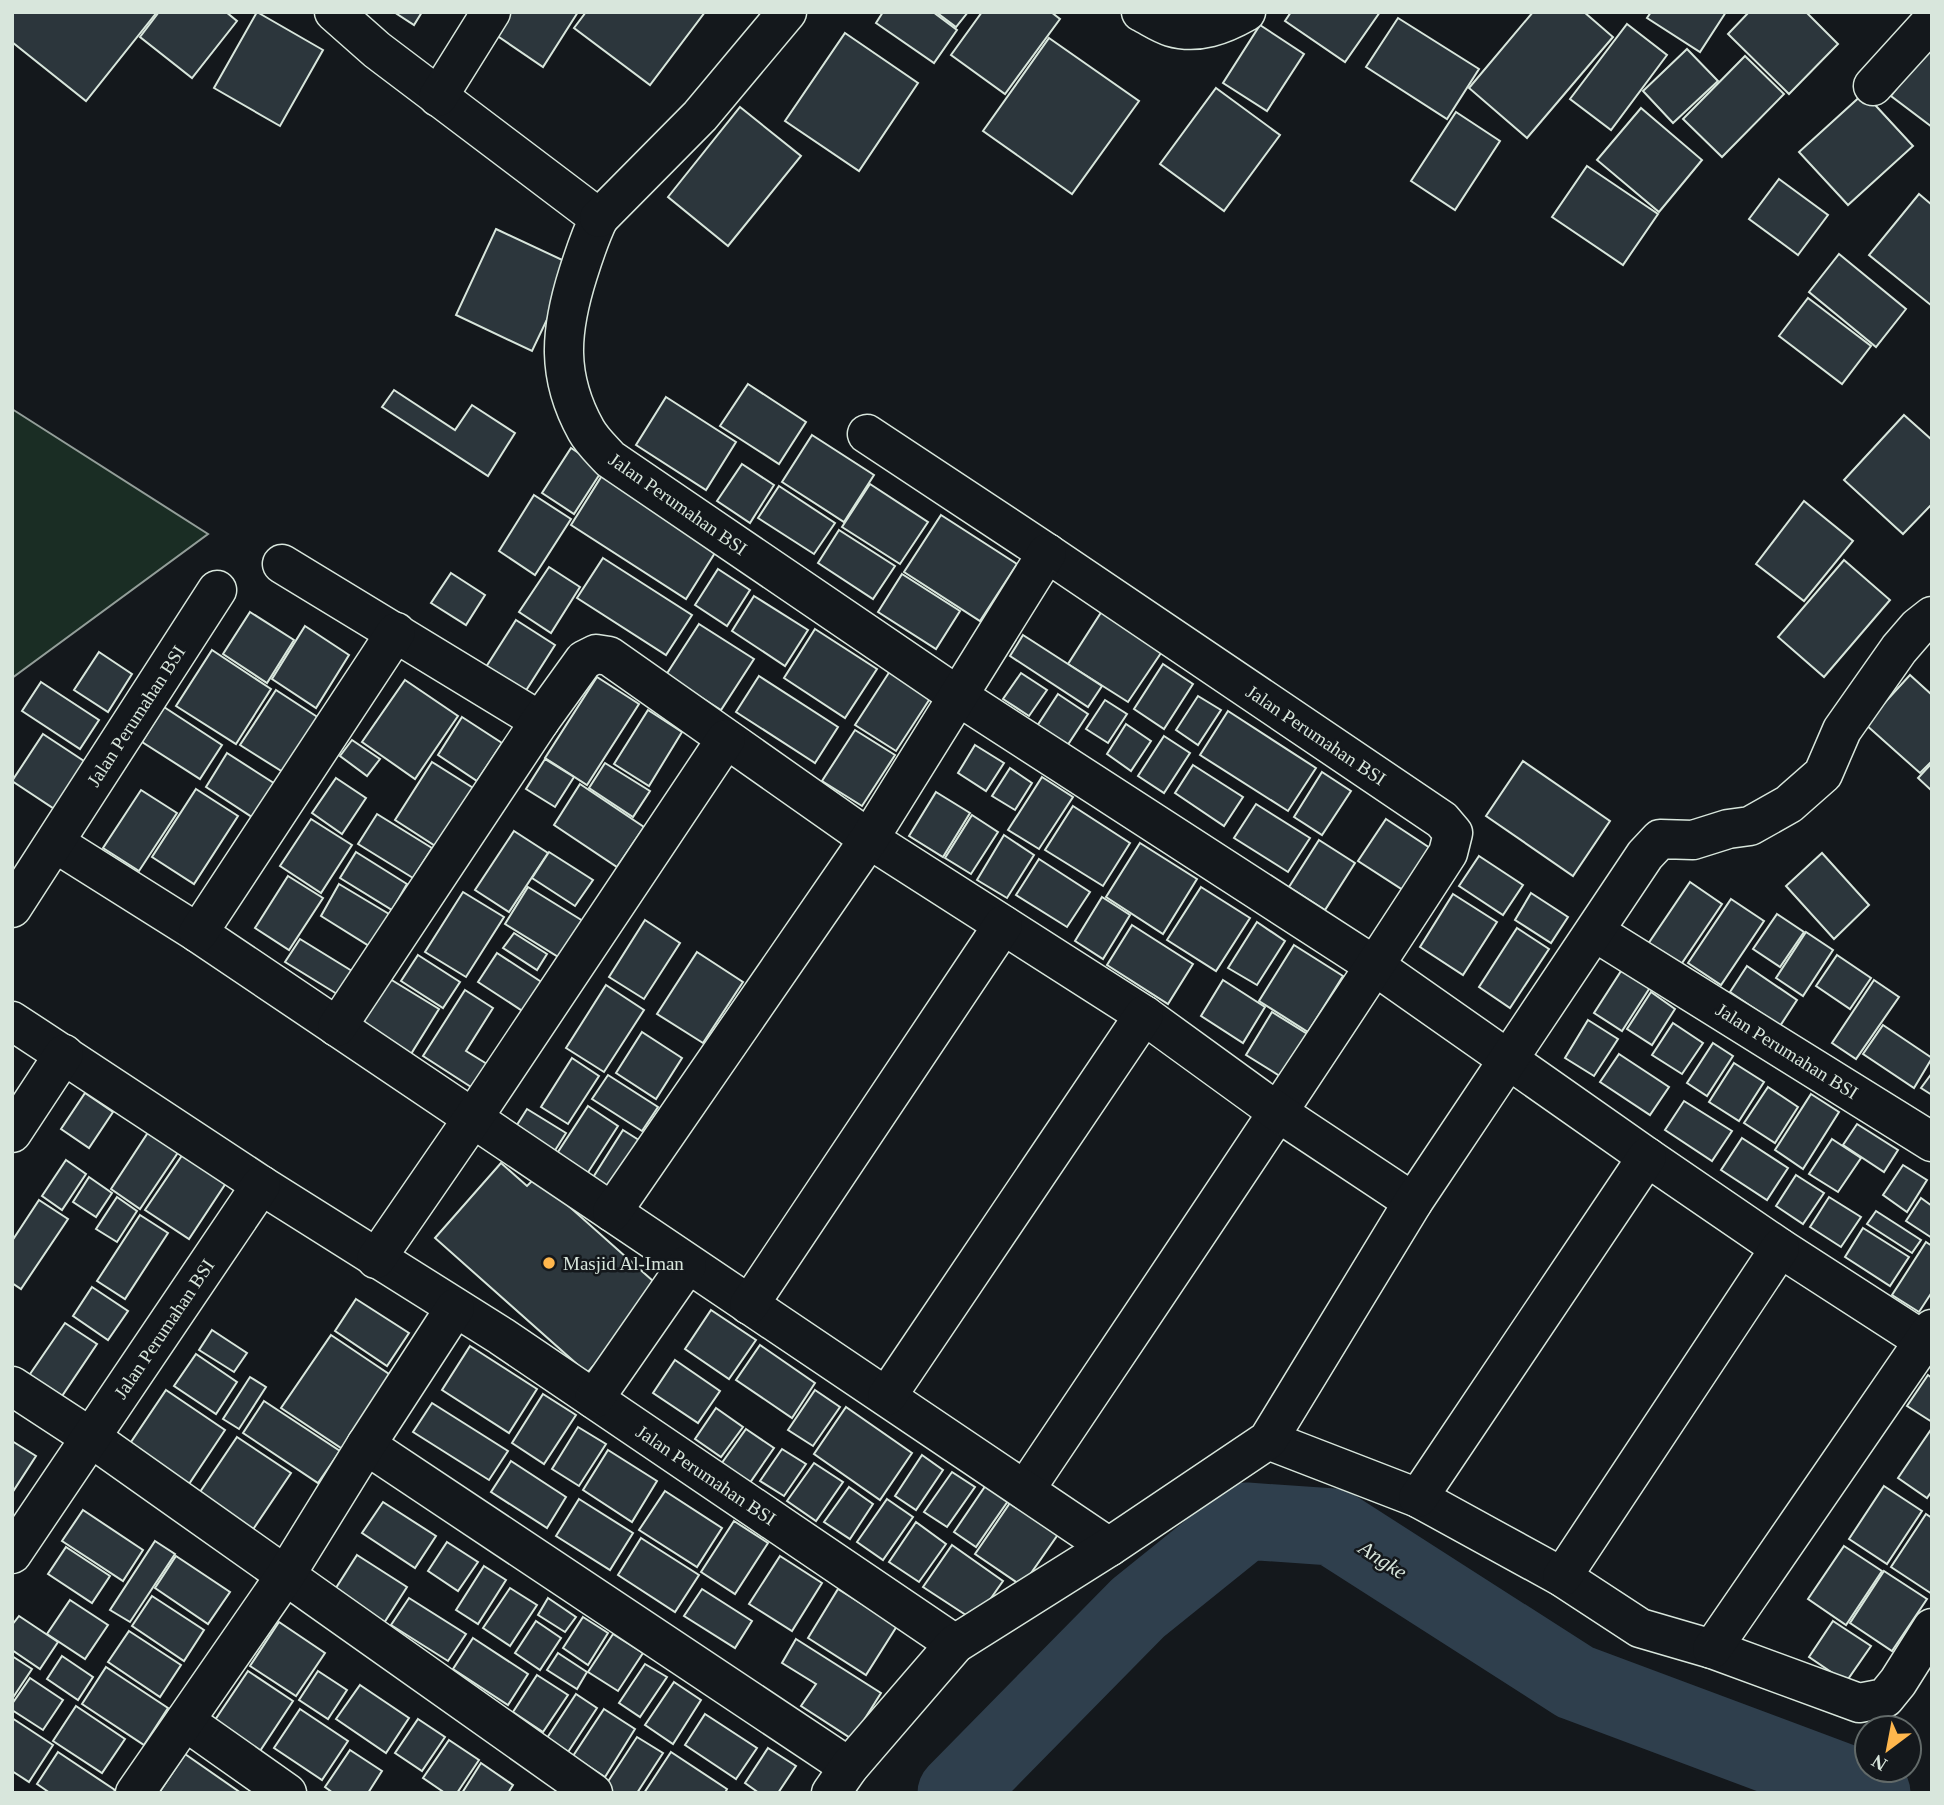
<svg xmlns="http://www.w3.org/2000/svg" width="1944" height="1805" viewBox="0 0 1944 1805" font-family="Georgia,serif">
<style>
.green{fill:#1a2d24;stroke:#939e99;stroke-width:2}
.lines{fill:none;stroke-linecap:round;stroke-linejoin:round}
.river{stroke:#2f3f4d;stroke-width:77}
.building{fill:#2c363c;stroke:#d8e6dc;stroke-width:2}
.minor-casing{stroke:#d8e6dc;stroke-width:41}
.minor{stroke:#14181c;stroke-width:38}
.poi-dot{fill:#ffb74d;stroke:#14181c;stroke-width:2.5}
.labels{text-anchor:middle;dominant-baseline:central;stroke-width:5;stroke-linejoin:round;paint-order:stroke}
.street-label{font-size:19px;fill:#d8e6dc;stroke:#14181c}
.poi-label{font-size:19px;fill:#d8e6dc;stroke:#14181c;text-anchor:start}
.water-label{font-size:21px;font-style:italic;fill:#d8e6dc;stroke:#14181c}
</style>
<rect width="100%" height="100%" fill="#14181c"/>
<polygon class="green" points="12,409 208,534 12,678"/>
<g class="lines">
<polyline class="river" points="956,1793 1138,1608 1246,1521 1333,1527 1575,1682 1872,1793"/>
</g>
<g class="building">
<polygon points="12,12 157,12 86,101 12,42"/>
<polygon points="159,12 226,12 237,21 192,78 140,37"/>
<polygon points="257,12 323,50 280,126 214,88"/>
<polygon points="394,12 422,12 414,25"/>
<polygon points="511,12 578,12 543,67 496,35"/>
<polygon points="586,12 705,12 650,85 574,28"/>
<polygon points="883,12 933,12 957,30 934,63 876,23"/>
<polygon points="936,12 968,12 956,27"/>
<polygon points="982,12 1051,12 1060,19 1005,94 951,55"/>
<polygon points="1291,12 1380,12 1345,62 1285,21"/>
<polygon points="1533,12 1584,12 1613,37 1527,138 1469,88"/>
<polygon points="1651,12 1726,12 1700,52 1647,18"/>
<polygon points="1749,12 1806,12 1838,44 1789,94 1728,34"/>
<polygon points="1398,18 1479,69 1447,119 1366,67"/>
<polygon points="1627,24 1667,55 1611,130 1570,99"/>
<polygon points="1260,25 1304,54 1267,111 1223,83"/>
<polygon points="845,33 918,83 859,171 785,121"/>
<polygon points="1049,38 1139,101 1072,194 983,131"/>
<polygon points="1932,43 1932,127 1891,96"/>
<polygon points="1687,49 1718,81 1673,123 1643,91"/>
<polygon points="1745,56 1784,94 1722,157 1683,119"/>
<polygon points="1216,88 1280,135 1224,211 1160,164"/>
<polygon points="1864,93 1913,146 1848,205 1799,152"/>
<polygon points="740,107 801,156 728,246 668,197"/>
<polygon points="1641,108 1702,160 1659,212 1597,160"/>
<polygon points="1456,112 1500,141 1455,210 1411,181"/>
<polygon points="1587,166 1658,214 1623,265 1552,217"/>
<polygon points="1779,179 1828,215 1798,255 1749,219"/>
<polygon points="1919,194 1932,205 1932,306 1869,255"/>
<polygon points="496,229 573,265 532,351 456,315"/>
<polygon points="1839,254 1906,309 1876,347 1809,292"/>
<polygon points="1808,298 1871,346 1842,384 1779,336"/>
<polygon points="748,384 806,422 779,464 720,426"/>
<polygon points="394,390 455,430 472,405 515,433 488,476 382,407"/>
<polygon points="666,397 736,442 706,490 636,445"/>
<polygon points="1904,415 1932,440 1932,504 1903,534 1844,480"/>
<polygon points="812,435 874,475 844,522 782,482"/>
<polygon points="571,448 603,469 574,514 542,493"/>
<polygon points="742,464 774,485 750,523 717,501"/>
<polygon points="603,474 718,548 686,599 571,525"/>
<polygon points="870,484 928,522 900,564 842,527"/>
<polygon points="779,486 835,523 814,554 758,518"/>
<polygon points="534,495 571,519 535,575 499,551"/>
<polygon points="1804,501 1853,541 1804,601 1756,564"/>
<polygon points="941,515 1017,564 980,621 904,572"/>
<polygon points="839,530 895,566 873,599 818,563"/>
<polygon points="603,558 692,615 666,655 577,598"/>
<polygon points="1844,560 1890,600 1824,677 1778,637"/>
<polygon points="549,567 580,587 551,633 519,612"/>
<polygon points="718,569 750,590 727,626 695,605"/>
<polygon points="451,573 485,595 466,625 431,603"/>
<polygon points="902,574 960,611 936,649 878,612"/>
<polygon points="754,596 808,630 785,666 732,631"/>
<polygon points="1102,611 1163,650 1128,702 1068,664"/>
<polygon points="250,612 294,640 267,683 223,654"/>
<polygon points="516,620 555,645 525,692 486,667"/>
<polygon points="699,624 754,659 721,710 666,675"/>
<polygon points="305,626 349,655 316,708 272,679"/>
<polygon points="815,629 877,669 845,718 784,678"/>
<polygon points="1023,635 1102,686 1088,707 1010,656"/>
<polygon points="212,650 271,689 236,744 176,706"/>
<polygon points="99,652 132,674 108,712 74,690"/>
<polygon points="1163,664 1193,684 1164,729 1134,709"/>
<polygon points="890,671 931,697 896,751 855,725"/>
<polygon points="1021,673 1047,690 1029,716 1003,699"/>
<polygon points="1910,675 1932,695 1932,761 1920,773 1865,724"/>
<polygon points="759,676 838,727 815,763 736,712"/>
<polygon points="597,677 639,704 587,785 545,758"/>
<polygon points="405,680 458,716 415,779 362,742"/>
<polygon points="41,682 99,720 80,749 22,711"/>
<polygon points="276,690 322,720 286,774 240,745"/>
<polygon points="1058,694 1088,714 1067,746 1037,726"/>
<polygon points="1198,696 1221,710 1198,745 1176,730"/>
<polygon points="1105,700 1127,714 1108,743 1086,729"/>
<polygon points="164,707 222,745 200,779 142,742"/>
<polygon points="648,710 682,732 649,786 614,764"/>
<polygon points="1228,711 1316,768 1288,811 1200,755"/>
<polygon points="462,717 502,743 477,781 438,755"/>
<polygon points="1126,724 1151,741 1131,771 1107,754"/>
<polygon points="855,730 895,755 862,806 822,781"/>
<polygon points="43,734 87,763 56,810 12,781"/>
<polygon points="1164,736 1190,753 1164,793 1138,776"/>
<polygon points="352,740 380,759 367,776 340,756"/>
<polygon points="975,745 1004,763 986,791 958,773"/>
<polygon points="227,753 280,787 258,821 206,787"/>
<polygon points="545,759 574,777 555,807 526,789"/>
<polygon points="1523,761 1610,821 1573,876 1486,816"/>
<polygon points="432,762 478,791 440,849 395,820"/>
<polygon points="605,763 650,791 633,817 589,788"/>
<polygon points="1932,763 1932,791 1918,778"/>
<polygon points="1193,765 1243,797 1224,826 1175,793"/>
<polygon points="1010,768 1032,783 1015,810 992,796"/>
<polygon points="1322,772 1351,791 1322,835 1294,817"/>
<polygon points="1042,777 1073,797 1039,849 1008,830"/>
<polygon points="336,778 366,798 342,834 312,813"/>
<polygon points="580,784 644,827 617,867 554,825"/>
<polygon points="196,789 238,816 194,884 152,857"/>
<polygon points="141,790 177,813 139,871 103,848"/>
<polygon points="936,792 970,813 943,857 909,836"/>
<polygon points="1256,804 1310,838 1288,872 1234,838"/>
<polygon points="1073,806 1130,843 1103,886 1045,850"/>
<polygon points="377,814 432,848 413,878 358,844"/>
<polygon points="972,815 998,832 971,874 945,858"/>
<polygon points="311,819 352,845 321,893 280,866"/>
<polygon points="1386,819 1430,848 1403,890 1358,861"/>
<polygon points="514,831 548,853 509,912 475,890"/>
<polygon points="1004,835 1034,855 1007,898 977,880"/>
<polygon points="1319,840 1355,863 1325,910 1289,887"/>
<polygon points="1140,843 1197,879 1163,934 1106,897"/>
<polygon points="356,852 407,884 392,910 340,878"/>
<polygon points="549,852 593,880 575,906 532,878"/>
<polygon points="1822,853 1869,905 1834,939 1786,886"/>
<polygon points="1479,856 1523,885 1503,915 1459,886"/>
<polygon points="1039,859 1090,892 1067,927 1016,895"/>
<polygon points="288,876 323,898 289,950 255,928"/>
<polygon points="1690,882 1722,904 1678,969 1646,947"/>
<polygon points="339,884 394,917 374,949 321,916"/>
<polygon points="528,887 583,921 560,958 505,924"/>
<polygon points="1201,887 1250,918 1216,971 1167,940"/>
<polygon points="463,892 504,917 466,977 425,952"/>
<polygon points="1531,893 1568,917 1551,943 1515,920"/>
<polygon points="1453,894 1497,922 1463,975 1420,947"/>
<polygon points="1102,897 1130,915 1103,959 1075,941"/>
<polygon points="1731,899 1764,921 1721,985 1688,963"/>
<polygon points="1777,914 1804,932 1780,967 1753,949"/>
<polygon points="645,920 680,943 644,999 609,977"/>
<polygon points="1257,922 1285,941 1257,985 1228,968"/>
<polygon points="1132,925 1193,964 1168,1004 1107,965"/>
<polygon points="1517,928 1549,949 1510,1008 1479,987"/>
<polygon points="1806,932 1833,950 1803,996 1776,978"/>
<polygon points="514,933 547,954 537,970 503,948"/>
<polygon points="300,939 352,971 337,994 285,962"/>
<polygon points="1294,945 1343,976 1308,1032 1259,1001"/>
<polygon points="697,952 743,982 703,1043 657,1014"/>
<polygon points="497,953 543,983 524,1012 478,982"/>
<polygon points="418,955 460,982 443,1008 401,981"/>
<polygon points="1837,955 1871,978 1850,1009 1816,986"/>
<polygon points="1747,966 1797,1000 1780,1026 1730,992"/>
<polygon points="1623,968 1651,986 1622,1031 1594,1013"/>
<polygon points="390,979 439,1009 411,1054 362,1022"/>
<polygon points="1223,980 1265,1007 1243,1043 1201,1016"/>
<polygon points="1874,980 1899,997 1856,1059 1832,1043"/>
<polygon points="606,985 644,1010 604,1072 566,1048"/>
<polygon points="465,990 493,1008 466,1051 487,1064 471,1087 423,1056"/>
<polygon points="1651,992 1675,1009 1652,1045 1627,1029"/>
<polygon points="1272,1012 1309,1035 1283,1078 1246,1055"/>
<polygon points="1588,1020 1618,1039 1594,1076 1565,1058"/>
<polygon points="1673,1023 1703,1043 1682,1074 1652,1055"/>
<polygon points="1883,1025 1932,1058 1914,1088 1863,1054"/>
<polygon points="642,1032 682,1058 656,1099 616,1073"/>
<polygon points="1713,1043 1733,1056 1707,1096 1687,1083"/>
<polygon points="1619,1054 1669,1087 1650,1115 1600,1082"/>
<polygon points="572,1058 599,1076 568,1124 541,1107"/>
<polygon points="1734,1063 1764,1082 1739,1121 1709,1102"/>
<polygon points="1932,1073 1932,1095 1921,1088"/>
<polygon points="608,1075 658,1107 642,1131 592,1099"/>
<polygon points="1768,1087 1798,1107 1775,1143 1744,1123"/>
<polygon points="85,1093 113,1112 89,1148 61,1129"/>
<polygon points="1811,1094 1839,1112 1803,1169 1775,1150"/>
<polygon points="1684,1101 1732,1131 1712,1161 1665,1130"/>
<polygon points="588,1106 618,1126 587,1174 556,1155"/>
<polygon points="527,1109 566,1133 554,1152 515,1128"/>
<polygon points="1857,1124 1898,1150 1884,1172 1843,1145"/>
<polygon points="623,1130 642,1142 610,1191 592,1179"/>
<polygon points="149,1131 179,1151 140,1209 111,1189"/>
<polygon points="1742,1138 1788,1168 1767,1200 1721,1170"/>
<polygon points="1832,1139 1861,1158 1838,1192 1809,1174"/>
<polygon points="183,1154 226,1183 189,1239 145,1210"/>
<polygon points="66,1160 86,1174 62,1210 42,1196"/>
<polygon points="501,1163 527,1186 536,1177 662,1289 587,1373 435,1238"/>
<polygon points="1903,1165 1927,1180 1907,1212 1883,1195"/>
<polygon points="1796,1175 1824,1193 1803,1224 1776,1206"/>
<polygon points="89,1177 112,1193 96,1217 73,1202"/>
<polygon points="117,1197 137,1211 117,1242 96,1229"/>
<polygon points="1829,1197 1861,1217 1841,1247 1810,1227"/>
<polygon points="1921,1198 1932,1206 1932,1238 1906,1221"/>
<polygon points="39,1200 68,1219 21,1289 12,1283 12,1241"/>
<polygon points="1876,1211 1921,1240 1912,1253 1867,1224"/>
<polygon points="140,1215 168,1233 125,1299 97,1281"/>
<polygon points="1863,1228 1909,1257 1890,1286 1845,1257"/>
<polygon points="1926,1242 1932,1246 1932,1292 1919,1312 1892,1295"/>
<polygon points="92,1287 128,1311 108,1340 73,1316"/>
<polygon points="356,1299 409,1333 387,1366 335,1331"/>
<polygon points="711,1310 756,1340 729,1379 685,1349"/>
<polygon points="65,1323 97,1344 60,1399 28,1377"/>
<polygon points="212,1330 247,1353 234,1372 199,1350"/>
<polygon points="331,1335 392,1376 344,1450 281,1408"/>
<polygon points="760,1345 815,1383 792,1418 736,1380"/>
<polygon points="470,1346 537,1389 509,1433 442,1390"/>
<polygon points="196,1354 237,1382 216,1414 174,1386"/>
<polygon points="675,1360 720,1391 698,1423 653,1393"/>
<polygon points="1928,1375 1932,1378 1932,1422 1907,1406"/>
<polygon points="250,1377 266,1387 239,1429 223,1419"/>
<polygon points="166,1390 225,1430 189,1484 129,1445"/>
<polygon points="815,1390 840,1407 813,1446 788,1430"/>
<polygon points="543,1394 576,1415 544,1464 512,1443"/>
<polygon points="264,1401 340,1451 318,1483 243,1433"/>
<polygon points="432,1403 508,1451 489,1480 413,1432"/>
<polygon points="846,1407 912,1453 880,1500 814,1454"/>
<polygon points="716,1408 743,1427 721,1457 695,1439"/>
<polygon points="578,1427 606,1444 579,1486 552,1469"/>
<polygon points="1932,1428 1932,1491 1927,1498 1898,1478"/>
<polygon points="746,1429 774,1448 747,1487 719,1467"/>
<polygon points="237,1437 291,1473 252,1531 198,1495"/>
<polygon points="12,1441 36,1456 12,1493"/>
<polygon points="782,1449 806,1464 784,1496 760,1481"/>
<polygon points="608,1450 657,1481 632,1522 583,1490"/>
<polygon points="922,1455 943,1470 916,1510 895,1496"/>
<polygon points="511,1461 566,1497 547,1528 491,1492"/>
<polygon points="814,1463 843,1482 816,1521 787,1501"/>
<polygon points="952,1472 975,1487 947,1527 924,1512"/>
<polygon points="986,1485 1008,1501 976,1547 954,1532"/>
<polygon points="1884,1486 1922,1511 1887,1564 1849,1539"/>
<polygon points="849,1487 873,1504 850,1539 824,1522"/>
<polygon points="665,1491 722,1528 697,1567 639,1530"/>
<polygon points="579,1499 633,1533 610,1570 556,1536"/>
<polygon points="887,1499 913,1517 883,1560 857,1542"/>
<polygon points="1012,1500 1059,1533 1022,1586 975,1554"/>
<polygon points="383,1502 436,1536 415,1568 362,1533"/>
<polygon points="83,1510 143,1550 123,1581 62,1541"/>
<polygon points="1926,1514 1932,1518 1932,1594 1891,1567"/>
<polygon points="734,1521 768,1543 735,1594 701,1572"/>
<polygon points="916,1522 946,1544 919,1582 889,1562"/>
<polygon points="641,1538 699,1575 675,1612 618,1575"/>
<polygon points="155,1541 175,1554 130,1622 110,1610"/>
<polygon points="447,1542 478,1562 458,1591 428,1571"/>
<polygon points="952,1545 1003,1581 975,1621 923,1587"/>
<polygon points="1844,1546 1882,1571 1846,1625 1808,1599"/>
<polygon points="66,1547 110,1576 92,1603 48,1574"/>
<polygon points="357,1555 407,1587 384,1623 334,1591"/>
<polygon points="176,1556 230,1592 208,1624 155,1588"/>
<polygon points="780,1556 822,1583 792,1631 749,1604"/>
<polygon points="484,1566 506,1580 478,1624 456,1610"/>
<polygon points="1884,1571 1927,1599 1892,1651 1850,1623"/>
<polygon points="510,1588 537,1605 510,1646 483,1628"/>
<polygon points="702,1589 752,1621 735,1648 684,1616"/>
<polygon points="838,1589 897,1626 866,1675 808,1638"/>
<polygon points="152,1596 204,1630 184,1661 132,1626"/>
<polygon points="409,1598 466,1634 448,1661 391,1625"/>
<polygon points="548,1598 576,1617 565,1632 538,1615"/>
<polygon points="70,1600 108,1625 85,1659 47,1634"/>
<polygon points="19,1616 58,1642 40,1669 12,1650 12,1625"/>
<polygon points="583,1617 608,1633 588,1665 563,1648"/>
<polygon points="536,1621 561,1638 540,1670 515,1653"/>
<polygon points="1833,1621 1871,1646 1846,1682 1809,1657"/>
<polygon points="279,1622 325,1653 296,1696 250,1666"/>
<polygon points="129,1631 181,1665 160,1697 108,1662"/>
<polygon points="613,1634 643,1653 618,1691 588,1672"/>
<polygon points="473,1638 528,1674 508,1705 453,1669"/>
<polygon points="796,1639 881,1693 852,1739 801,1706 816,1684 782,1663"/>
<polygon points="558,1653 587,1672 577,1689 547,1670"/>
<polygon points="12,1656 32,1669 12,1699"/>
<polygon points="62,1656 93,1677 78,1700 47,1679"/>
<polygon points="645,1664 667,1677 640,1717 619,1703"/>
<polygon points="106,1667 168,1708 144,1745 82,1704"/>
<polygon points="248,1671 293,1701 258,1754 213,1723"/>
<polygon points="318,1671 347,1690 328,1719 299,1700"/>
<polygon points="537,1675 568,1695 543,1732 513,1712"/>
<polygon points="30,1678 63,1700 43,1730 12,1710 12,1704"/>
<polygon points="674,1682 701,1700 673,1744 645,1725"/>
<polygon points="360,1685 409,1718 386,1753 336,1719"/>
<polygon points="576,1694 597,1708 568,1752 547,1738"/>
<polygon points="76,1706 125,1739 102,1773 53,1741"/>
<polygon points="300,1709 348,1741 322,1780 274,1748"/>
<polygon points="604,1709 635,1729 605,1777 573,1756"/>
<polygon points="705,1714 757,1748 736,1779 685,1745"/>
<polygon points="12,1718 53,1745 29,1782 12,1771"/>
<polygon points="418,1719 445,1737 422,1771 395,1753"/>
<polygon points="637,1737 663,1753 637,1793 614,1793 605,1786"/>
<polygon points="449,1740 479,1760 457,1793 445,1793 423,1778"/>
<polygon points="768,1748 796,1766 778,1793 759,1793 745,1783"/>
<polygon points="350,1750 382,1771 368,1793 333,1793 325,1787"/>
<polygon points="58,1752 115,1790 113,1793 50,1793 37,1784"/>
<polygon points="671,1752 727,1789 725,1793 644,1793"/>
<polygon points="185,1754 241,1793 159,1793"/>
<polygon points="481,1763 513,1785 508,1793 462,1793"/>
</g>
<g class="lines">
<defs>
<g id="minor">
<path d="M334 12 377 50 599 218C590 236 584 255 578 274 560 331 556 376 586 430 592 441 602 450 610 459L958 696 1375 966 1647 1157 1780 1248 1924 1341"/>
<path d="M1141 12C1151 17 1161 24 1171 27 1198 35 1223 25 1246 12"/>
<polyline points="1873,86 1932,21"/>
<polyline points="438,97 491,12"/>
<polyline points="599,218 700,116 787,12"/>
<path d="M867 434 1047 553 1442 820 1453 833 1448 853C1310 1067 1167 1278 1025 1490"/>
<polyline points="282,564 540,721"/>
<polyline points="55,843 198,933 1109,1547"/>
<polyline points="12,908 217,590"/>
<polyline points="1595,932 1932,1142"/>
<polyline points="198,933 396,632"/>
<polyline points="12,1021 261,1185 501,1336 955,1644"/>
<polyline points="337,1027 540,721 584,660 596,654 609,656 869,839 1144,1015 1279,1113 1413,1202"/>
<polyline points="12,1133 64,1054"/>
<polyline points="612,1212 869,839 1047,553"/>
<polyline points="376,1259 473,1118 726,739"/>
<polyline points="749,1305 1003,925"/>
<polyline points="12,1386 90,1437 593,1793"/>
<polyline points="887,1396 1144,1015"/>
<polyline points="594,1399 687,1265"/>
<polyline points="1268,1440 1418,1498 1562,1577 1640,1628 1712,1649 1859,1703 1885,1698 1898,1682 1932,1628"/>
<polyline points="366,1445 849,1767"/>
<polyline points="1418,1498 1647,1157"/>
<polyline points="12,1554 261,1185"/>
<polyline points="1562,1577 1780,1248"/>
<polyline points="1712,1649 1932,1329"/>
<polyline points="185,1721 287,1793"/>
<polyline points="135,1793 285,1576 366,1445 455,1308"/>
<polyline points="831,1793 849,1767 955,1644 1109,1547 1268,1440 1413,1202 1645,855 1660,839 1693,840 1728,829 1750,826 1789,804 1823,774 1842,730 1899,649 1918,627 1932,616"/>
</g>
</defs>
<use href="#minor" class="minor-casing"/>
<use href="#minor" class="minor"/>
</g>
<circle class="poi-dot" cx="549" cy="1263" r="7"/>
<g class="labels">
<g class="street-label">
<text transform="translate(678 504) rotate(35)">Jalan Perumahan BSI</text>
<text transform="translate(136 716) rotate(-57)">Jalan Perumahan BSI</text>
<text transform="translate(1316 735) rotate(34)">Jalan Perumahan BSI</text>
<text transform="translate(1787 1051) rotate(32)">Jalan Perumahan BSI</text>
<text transform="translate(164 1329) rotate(-56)">Jalan Perumahan BSI</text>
<text transform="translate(706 1475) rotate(34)">Jalan Perumahan BSI</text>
</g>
<g class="poi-label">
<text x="563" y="1263">Masjid Al-Iman</text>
</g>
<g class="water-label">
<text transform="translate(1383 1560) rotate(33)">Angke</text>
</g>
</g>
<rect width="1944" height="1805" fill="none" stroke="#d8e6dc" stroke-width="28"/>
<g transform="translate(1888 1749) rotate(212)"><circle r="33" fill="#14181c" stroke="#626a69" stroke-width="2"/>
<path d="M0-5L12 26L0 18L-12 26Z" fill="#ffb74d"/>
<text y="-10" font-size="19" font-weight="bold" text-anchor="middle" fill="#d8e6dc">N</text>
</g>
</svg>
